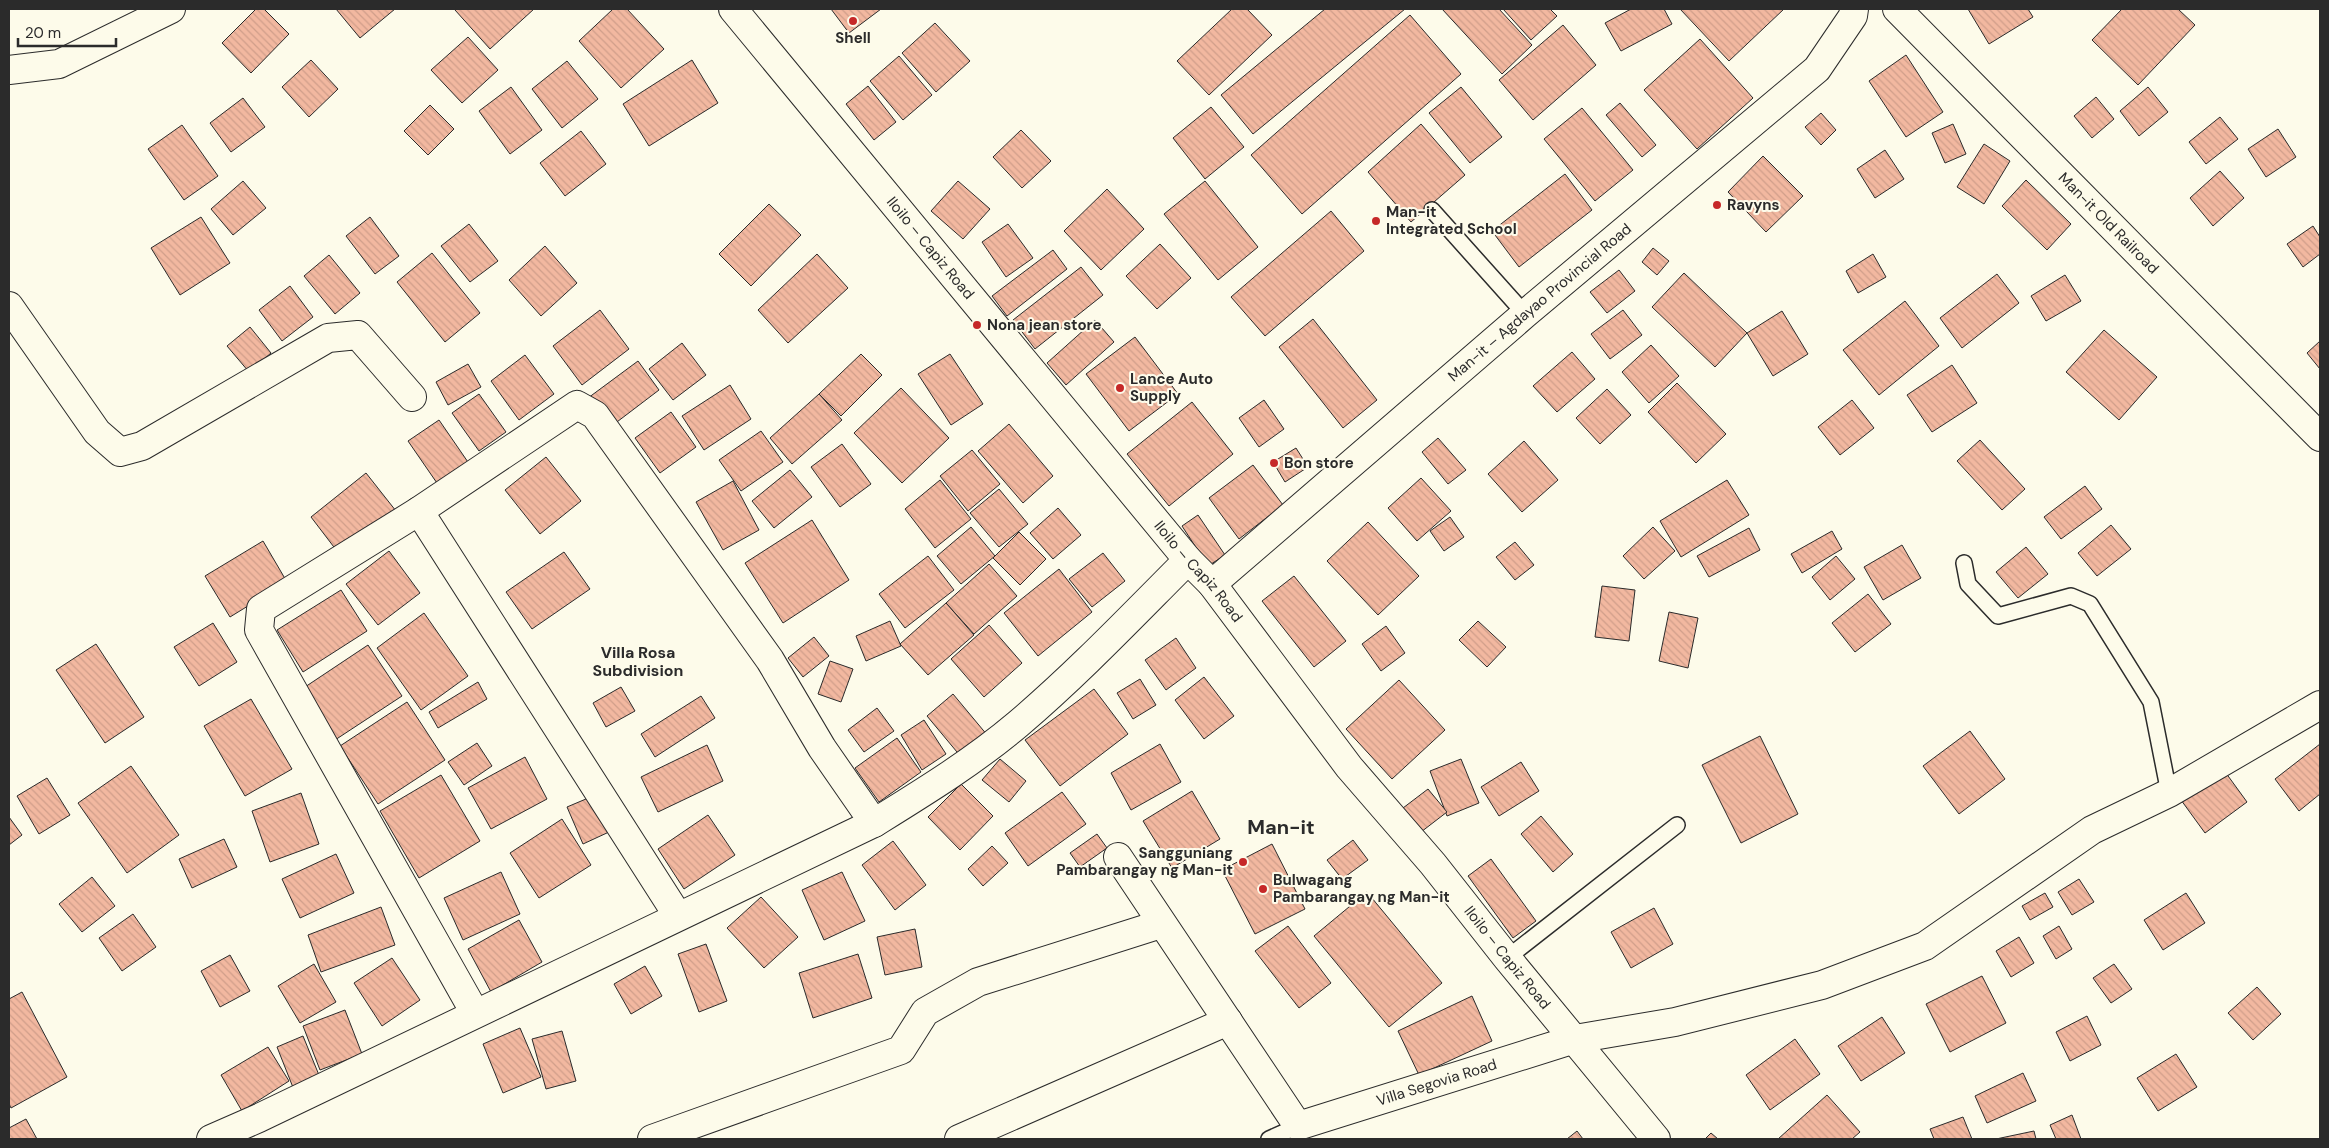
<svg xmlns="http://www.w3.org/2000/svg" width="2329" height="1148" viewBox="0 0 2329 1148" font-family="'DM Sans',sans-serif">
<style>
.building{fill:url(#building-back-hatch);stroke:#2b2b2b}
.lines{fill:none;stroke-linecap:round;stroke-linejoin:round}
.lane-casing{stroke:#2b2b2b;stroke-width:18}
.street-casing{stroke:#2b2b2b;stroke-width:30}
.secondary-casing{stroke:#2b2b2b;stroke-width:30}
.highway-casing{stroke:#2b2b2b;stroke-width:30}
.lane{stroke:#fdfbea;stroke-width:15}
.street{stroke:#fdfbea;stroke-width:28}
.secondary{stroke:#fdfbea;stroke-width:28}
.highway{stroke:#fdfbea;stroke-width:28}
.poi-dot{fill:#c62828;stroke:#fdfbea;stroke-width:2}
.labels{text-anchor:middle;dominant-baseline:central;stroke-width:4;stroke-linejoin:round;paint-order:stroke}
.poi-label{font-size:15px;font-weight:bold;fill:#2b2b2b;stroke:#fdfbea;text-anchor:start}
.street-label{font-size:15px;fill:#2b2b2b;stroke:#fdfbea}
.neighbourhood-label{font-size:16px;font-weight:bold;fill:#2b2b2b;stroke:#fdfbea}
.district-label{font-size:20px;font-weight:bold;fill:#2b2b2b;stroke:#fdfbea}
</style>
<defs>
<pattern id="building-back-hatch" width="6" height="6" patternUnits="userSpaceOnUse" patternTransform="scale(1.25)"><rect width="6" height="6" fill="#f2b8a0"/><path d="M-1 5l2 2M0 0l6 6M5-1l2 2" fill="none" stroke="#d09e8a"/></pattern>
</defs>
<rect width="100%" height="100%" fill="#fdfbea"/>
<g class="building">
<polygon points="256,9 264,9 289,34 251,73 222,43"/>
<polygon points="336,9 395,9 360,38"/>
<polygon points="457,9 534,9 490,49 455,10"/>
<polygon points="613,9 627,9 664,49 621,88 579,41"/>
<polygon points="831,9 881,9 849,33"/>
<polygon points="1232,9 1247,9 1272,35 1209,95 1177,61"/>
<polygon points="1325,9 1405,9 1253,134 1221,95"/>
<polygon points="1442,9 1499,9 1532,45 1502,74"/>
<polygon points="1503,9 1550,9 1557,16 1531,40"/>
<polygon points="1631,9 1664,9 1672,24 1621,51 1605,23"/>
<polygon points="1680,9 1784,9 1729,61"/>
<polygon points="1968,9 2028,9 2033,17 1989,44"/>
<polygon points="2122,9 2178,9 2195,25 2138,85 2092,40"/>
<polygon points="1410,15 1461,74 1302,214 1251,155"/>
<polygon points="935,23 970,61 936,92 902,53"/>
<polygon points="1563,25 1596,65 1533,120 1499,80"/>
<polygon points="468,37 498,70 462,103 431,70"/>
<polygon points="1700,39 1753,98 1697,149 1644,90"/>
<polygon points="1906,55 1943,112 1906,137 1869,81"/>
<polygon points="899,56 932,95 903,120 870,81"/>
<polygon points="311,60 338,89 309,117 282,87"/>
<polygon points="692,60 718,103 649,146 623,104"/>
<polygon points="567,61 598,99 562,128 532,89"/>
<polygon points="868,86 896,122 874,140 846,104"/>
<polygon points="511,87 542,130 510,154 479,111"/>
<polygon points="1461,87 1502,137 1470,163 1429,113"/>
<polygon points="2148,87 2168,112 2139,136 2120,111"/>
<polygon points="2096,97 2114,119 2092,138 2074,116"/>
<polygon points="243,98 265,127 231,152 210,123"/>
<polygon points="1620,103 1656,145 1642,157 1606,115"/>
<polygon points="430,105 454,129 428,155 404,131"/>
<polygon points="1211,107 1244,147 1205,179 1173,138"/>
<polygon points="1582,108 1633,170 1595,201 1544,139"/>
<polygon points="1821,113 1836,130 1821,145 1805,127"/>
<polygon points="2220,117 2238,139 2206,164 2189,142"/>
<polygon points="1421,124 1465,175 1411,222 1368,172"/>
<polygon points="1953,124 1966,154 1945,163 1932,133"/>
<polygon points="182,125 218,176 184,200 148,149"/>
<polygon points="2278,129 2296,157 2266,177 2248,149"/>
<polygon points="1021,130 1051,161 1022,188 993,157"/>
<polygon points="581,131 606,164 565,196 540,163"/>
<polygon points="1984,144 2010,161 1984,204 1957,187"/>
<polygon points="1885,150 1904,179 1875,198 1857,169"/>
<polygon points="1763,156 1803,196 1766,232 1728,192"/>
<polygon points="2220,171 2244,198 2213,226 2190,198"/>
<polygon points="1565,174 1592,210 1519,267 1492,231"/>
<polygon points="2026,180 2071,224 2047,250 2002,206"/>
<polygon points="243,181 266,208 233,235 211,209"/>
<polygon points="958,181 990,209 963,239 931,211"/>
<polygon points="1205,181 1258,247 1218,280 1164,214"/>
<polygon points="1107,189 1144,229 1101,270 1064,231"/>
<polygon points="769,204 801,235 751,286 719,254"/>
<polygon points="1331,211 1364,251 1265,336 1231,297"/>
<polygon points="201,217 230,263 180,295 151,248"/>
<polygon points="370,217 399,256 375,274 346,236"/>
<polygon points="469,224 498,261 470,282 441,246"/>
<polygon points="1008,224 1033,258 1006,277 982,242"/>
<polygon points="2313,226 2320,237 2320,254 2303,267 2287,244"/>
<polygon points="1160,244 1191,278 1157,309 1126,276"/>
<polygon points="545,246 577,283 541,316 509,280"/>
<polygon points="1653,248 1669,261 1657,275 1642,262"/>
<polygon points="1053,250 1067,269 1007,316 992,296"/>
<polygon points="432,253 480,313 445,342 397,282"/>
<polygon points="817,254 848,288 788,343 758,310"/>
<polygon points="1873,254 1886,277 1858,293 1846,271"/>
<polygon points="329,255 360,293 335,314 304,276"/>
<polygon points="1081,267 1103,295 1035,349 1013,320"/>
<polygon points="1619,270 1635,291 1607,313 1590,292"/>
<polygon points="1684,273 1747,333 1715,367 1652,307"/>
<polygon points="1997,274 2019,303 1962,348 1940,318"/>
<polygon points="2065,275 2081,301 2046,321 2031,296"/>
<polygon points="290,286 313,317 282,341 259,310"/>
<polygon points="1905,301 1939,346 1879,395 1843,350"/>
<polygon points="600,310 629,349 582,385 553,346"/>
<polygon points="1623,310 1642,335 1610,359 1591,334"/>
<polygon points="1782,311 1808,354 1773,376 1747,333"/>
<polygon points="1313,319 1377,400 1343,428 1279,347"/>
<polygon points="1095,320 1114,342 1066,385 1047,363"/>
<polygon points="250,327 271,353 249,372 227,346"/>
<polygon points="2104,330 2157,377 2119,420 2066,372"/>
<polygon points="1135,337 1178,394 1129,431 1086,374"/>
<polygon points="2320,341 2320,369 2307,353"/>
<polygon points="682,343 706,375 673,400 649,369"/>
<polygon points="1651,345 1679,376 1649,403 1622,372"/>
<polygon points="1572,352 1595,379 1557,412 1533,386"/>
<polygon points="861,354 882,375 841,416 819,394"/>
<polygon points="950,354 983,404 951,425 918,374"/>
<polygon points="525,355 554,394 519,420 491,381"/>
<polygon points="638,361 659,390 609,428 588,398"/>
<polygon points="468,364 481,387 448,405 436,382"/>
<polygon points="1952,365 1977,403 1932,432 1907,395"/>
<polygon points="1677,383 1726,434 1696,463 1648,412"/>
<polygon points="730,385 751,419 704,450 682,416"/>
<polygon points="901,388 949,438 902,483 854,433"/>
<polygon points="1607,389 1631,415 1600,444 1576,418"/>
<polygon points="479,394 506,432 479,451 452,413"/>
<polygon points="819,394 842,420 792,464 770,438"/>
<polygon points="1264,400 1284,429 1259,447 1239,418"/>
<polygon points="1852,400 1874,428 1840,455 1818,427"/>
<polygon points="1192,402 1233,454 1169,506 1127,454"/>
<polygon points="671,412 696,447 660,473 635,438"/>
<polygon points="439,420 470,465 439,486 408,441"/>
<polygon points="1009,424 1053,476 1023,503 978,451"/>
<polygon points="761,431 783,462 741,491 719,460"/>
<polygon points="1438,438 1466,470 1448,484 1422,452"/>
<polygon points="1980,440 2025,489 2002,510 1957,461"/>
<polygon points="1524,441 1558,480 1522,512 1488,474"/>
<polygon points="842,444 871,484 840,507 811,467"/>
<polygon points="1296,448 1308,467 1285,482 1273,462"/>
<polygon points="972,450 1000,484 968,511 940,476"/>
<polygon points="546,457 581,501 540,534 505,490"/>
<polygon points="1253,465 1283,505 1239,539 1209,498"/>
<polygon points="790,470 812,497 774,528 752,501"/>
<polygon points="366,473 396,511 340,555 311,517"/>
<polygon points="1421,478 1451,511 1417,541 1388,508"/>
<polygon points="940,480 971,519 935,548 905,509"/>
<polygon points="1727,480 1749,515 1681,557 1660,521"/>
<polygon points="733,481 759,530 723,550 696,502"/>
<polygon points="2085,486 2102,509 2061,539 2044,517"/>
<polygon points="999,489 1028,524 999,547 970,513"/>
<polygon points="1058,508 1081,535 1053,559 1030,533"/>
<polygon points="1198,515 1225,555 1208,566 1182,526"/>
<polygon points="1450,517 1464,537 1444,551 1430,531"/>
<polygon points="812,520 849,580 783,623 745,563"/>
<polygon points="1368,522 1419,576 1378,615 1327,561"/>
<polygon points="2111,525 2131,549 2097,576 2078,553"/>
<polygon points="971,527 995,556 961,584 937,556"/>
<polygon points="1653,527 1675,551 1644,579 1623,556"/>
<polygon points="1749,528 1760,550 1709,577 1697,556"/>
<polygon points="1832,531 1842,549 1802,573 1791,554"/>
<polygon points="1019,532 1046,559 1020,585 993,558"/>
<polygon points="263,541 287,582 230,617 205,576"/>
<polygon points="1515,542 1534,565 1515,580 1496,557"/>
<polygon points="1902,545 1921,578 1883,600 1864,567"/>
<polygon points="2026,547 2048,574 2018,598 1996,572"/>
<polygon points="389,551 420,593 378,625 346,584"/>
<polygon points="564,552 590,589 532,629 506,592"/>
<polygon points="1103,553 1125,581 1092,607 1069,579"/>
<polygon points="928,556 954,590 905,628 879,594"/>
<polygon points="1836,556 1855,579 1830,600 1812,577"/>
<polygon points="989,564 1017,596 974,634 946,603"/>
<polygon points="1059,569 1092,612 1038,656 1004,613"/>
<polygon points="1294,576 1346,641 1314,667 1262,601"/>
<polygon points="1602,586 1635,590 1629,641 1595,637"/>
<polygon points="341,590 367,631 303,672 277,630"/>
<polygon points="1868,594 1891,624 1855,652 1832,623"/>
<polygon points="946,603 974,635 928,675 900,644"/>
<polygon points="1669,612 1698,618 1688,668 1659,661"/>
<polygon points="424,613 468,676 421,710 377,648"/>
<polygon points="890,621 901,646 866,661 856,636"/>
<polygon points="1478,621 1506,647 1487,667 1459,640"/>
<polygon points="213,623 237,662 199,686 174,647"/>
<polygon points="989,625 1022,663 984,697 951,659"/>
<polygon points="1386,626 1405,653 1381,671 1362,644"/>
<polygon points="814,637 829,656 803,677 788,658"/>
<polygon points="1176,638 1196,668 1166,690 1145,660"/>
<polygon points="96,644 144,717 105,743 56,670"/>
<polygon points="368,645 402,696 335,740 302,689"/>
<polygon points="830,661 853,669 841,702 818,694"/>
<polygon points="1204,677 1234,716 1204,739 1175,700"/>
<polygon points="1140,679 1156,705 1133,719 1117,693"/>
<polygon points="1399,680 1445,730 1392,779 1346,729"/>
<polygon points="478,682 487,699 438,728 429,712"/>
<polygon points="621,687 635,711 606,727 593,703"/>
<polygon points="1094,689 1128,734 1060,786 1025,740"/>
<polygon points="953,694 988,736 962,758 927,716"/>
<polygon points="701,696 715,718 655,757 641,734"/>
<polygon points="251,699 292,769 245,796 204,726"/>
<polygon points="407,702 445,760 378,804 340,746"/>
<polygon points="877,708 894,731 864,752 848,730"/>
<polygon points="924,720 946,754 922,770 901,735"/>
<polygon points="1970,731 2005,779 1959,814 1923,766"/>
<polygon points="1760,736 1798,814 1741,843 1702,765"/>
<polygon points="897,738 921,772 879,802 855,768"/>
<polygon points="477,743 492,766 464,785 448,762"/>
<polygon points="1160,744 1181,782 1131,810 1111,773"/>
<polygon points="2320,744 2320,794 2299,811 2275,779"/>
<polygon points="707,745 723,781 658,812 641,777"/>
<polygon points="525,757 547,799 491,829 468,788"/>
<polygon points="1000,759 1026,781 1009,802 982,780"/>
<polygon points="1461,759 1479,803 1447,816 1430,771"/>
<polygon points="1521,762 1539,791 1499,816 1481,787"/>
<polygon points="131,766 179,835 127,873 78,803"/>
<polygon points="2223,769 2247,802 2205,833 2181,800"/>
<polygon points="441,775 480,841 419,878 380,811"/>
<polygon points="47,778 70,815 39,834 17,796"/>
<polygon points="961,784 993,816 960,850 928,817"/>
<polygon points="1428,789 1447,812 1421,832 1403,808"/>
<polygon points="1192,791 1220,839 1172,868 1143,821"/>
<polygon points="1062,792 1086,824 1028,866 1005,833"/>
<polygon points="301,793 319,844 270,862 252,811"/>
<polygon points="593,796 609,832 583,844 567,807"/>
<polygon points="708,815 735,855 684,889 658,849"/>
<polygon points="1541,816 1573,854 1553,872 1521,834"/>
<polygon points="9,817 22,835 9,845"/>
<polygon points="562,819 591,865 539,898 510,853"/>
<polygon points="1097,834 1107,848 1080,867 1070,853"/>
<polygon points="224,839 237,867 192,888 179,859"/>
<polygon points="1353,840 1368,860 1342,879 1327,860"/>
<polygon points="893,841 926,885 895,910 862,865"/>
<polygon points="1272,844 1305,909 1255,934 1222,870"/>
<polygon points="992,846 1008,863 983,886 968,869"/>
<polygon points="336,854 354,893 300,918 282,879"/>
<polygon points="1491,859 1536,921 1513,938 1468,876"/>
<polygon points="501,872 520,914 463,940 444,898"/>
<polygon points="842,872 865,921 824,940 802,890"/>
<polygon points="92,877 115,906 82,932 59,904"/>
<polygon points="2079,879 2094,902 2072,915 2058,892"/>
<polygon points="1367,892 1442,983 1389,1027 1314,936"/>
<polygon points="2045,893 2053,907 2030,920 2022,906"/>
<polygon points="2186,893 2205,923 2163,950 2144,920"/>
<polygon points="761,897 798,937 764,968 727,928"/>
<polygon points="381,907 395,945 321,972 308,935"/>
<polygon points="1654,908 1673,944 1631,968 1611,932"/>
<polygon points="133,914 156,947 122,971 99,938"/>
<polygon points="519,920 542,962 491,992 468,949"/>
<polygon points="1288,926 1331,983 1299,1008 1255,951"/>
<polygon points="2059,926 2072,949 2056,959 2043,936"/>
<polygon points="915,929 922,967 885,975 877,937"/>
<polygon points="2019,937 2034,963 2011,977 1996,951"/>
<polygon points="706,944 727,1001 699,1012 678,954"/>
<polygon points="858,954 872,998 813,1018 799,973"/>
<polygon points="230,955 250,991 220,1007 201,971"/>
<polygon points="392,958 420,1000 382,1026 354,983"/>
<polygon points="314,964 336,1002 300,1023 278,986"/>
<polygon points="2114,964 2132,989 2111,1003 2093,978"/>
<polygon points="645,966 662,996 631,1014 614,984"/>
<polygon points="1982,976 2006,1023 1950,1052 1926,1004"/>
<polygon points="2257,987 2281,1014 2253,1040 2228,1013"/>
<polygon points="22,992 67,1077 11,1108 9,1104 9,999"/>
<polygon points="1472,996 1492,1041 1419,1075 1398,1031"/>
<polygon points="345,1010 362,1054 320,1070 303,1026"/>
<polygon points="2087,1016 2101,1045 2070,1061 2056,1032"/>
<polygon points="1882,1017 1905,1053 1861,1081 1838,1046"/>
<polygon points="520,1028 541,1077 503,1093 483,1044"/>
<polygon points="562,1031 576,1081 546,1089 532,1039"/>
<polygon points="303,1036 321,1080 294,1090 277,1047"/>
<polygon points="1795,1039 1820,1074 1770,1110 1746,1075"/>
<polygon points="268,1047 289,1081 242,1111 221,1075"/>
<polygon points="2176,1054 2197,1087 2158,1111 2137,1078"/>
<polygon points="2023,1073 2036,1101 1987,1123 1975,1096"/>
<polygon points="1827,1095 1860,1132 1852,1139 1778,1139"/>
<polygon points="2072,1115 2081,1139 2056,1139 2050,1125"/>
<polygon points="1963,1117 1972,1139 1934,1139 1930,1129"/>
<polygon points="26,1119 37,1139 9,1139 9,1128"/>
<polygon points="1577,1131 1583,1139 1567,1139"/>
<polygon points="2034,1131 2036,1139 1996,1139"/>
<polygon points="1711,1133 1718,1139 1705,1139"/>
</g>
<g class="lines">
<defs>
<g id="lane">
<polyline points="1432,210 1525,314"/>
<polyline points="1964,563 1968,584 1998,616 2071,596 2090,604 2151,702 2169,793"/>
<polyline points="1507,958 1677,825"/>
<polyline points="1269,1139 1298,1126"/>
</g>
<g id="street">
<path id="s1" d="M1897 9 2320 437"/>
<polyline points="9,70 59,64 171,9"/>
<polyline points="9,306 97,432 120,452 142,446 328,338 358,335 412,397"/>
<polyline points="419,511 678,916"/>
<path id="s2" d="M1118 857 1298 1126 1575 1039 1675 1022 1822 985 1925 946 2092 830 2169 793 2320 705"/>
<polyline points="475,1013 259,630 261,609 419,511 577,405 595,415 770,660 822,748 874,823"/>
<path d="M211 1139 259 1118 874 823C924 792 973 762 1018 724 1078 673 1132 616 1188 560"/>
<polyline points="652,1139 901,1050 925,1012 978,982 1161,924"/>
<polyline points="959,1139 1228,1021"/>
</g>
<g id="secondary">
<path id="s3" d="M1212 584 1525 314 1817 69 1853 16 1854 9"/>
</g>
<g id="highway">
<path id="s4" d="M733 9 1188 560 1212 584 1349 767 1433 864 1507 958 1656 1139"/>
</g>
</defs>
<use href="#lane" class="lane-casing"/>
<use href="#street" class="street-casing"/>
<use href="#secondary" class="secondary-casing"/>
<use href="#highway" class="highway-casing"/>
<use href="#lane" class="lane"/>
<use href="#street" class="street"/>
<use href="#secondary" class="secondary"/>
<use href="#highway" class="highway"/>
</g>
<g class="poi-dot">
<circle cx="853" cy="21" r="5"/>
<circle cx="1717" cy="205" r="5"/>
<circle cx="1376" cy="221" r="5"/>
<circle cx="977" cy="325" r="5"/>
<circle cx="1120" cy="388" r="5"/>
<circle cx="1274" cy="463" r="5"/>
<circle cx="1243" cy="862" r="5"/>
<circle cx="1263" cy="889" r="5"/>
</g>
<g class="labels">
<g class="poi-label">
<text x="853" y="38" text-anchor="middle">Shell</text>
<text x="1727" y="205">Ravyns</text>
<text x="1386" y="212">Man-it<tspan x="1386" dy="17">Integrated School</tspan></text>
<text x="987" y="325">Nona jean store</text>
<text x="1130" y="379">Lance Auto<tspan x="1130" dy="17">Supply</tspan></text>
<text x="1284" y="463">Bon store</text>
<text x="1233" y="853" text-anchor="end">Sangguniang<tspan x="1233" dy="17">Pambarangay ng Man-it</tspan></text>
<text x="1273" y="880">Bulwagang<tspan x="1273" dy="17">Pambarangay ng Man-it</tspan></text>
</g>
<g class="street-label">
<text stroke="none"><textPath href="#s1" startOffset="301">Man-it Old Railroad</textPath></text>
<text stroke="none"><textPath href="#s4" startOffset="310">Iloilo – Capiz Road</textPath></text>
<text stroke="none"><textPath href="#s3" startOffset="432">Man-it – Agdayao Provincial Road</textPath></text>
<text stroke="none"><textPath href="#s4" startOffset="730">Iloilo – Capiz Road</textPath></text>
<text stroke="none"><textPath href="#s4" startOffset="1225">Iloilo – Capiz Road</textPath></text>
<text stroke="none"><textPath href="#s2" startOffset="469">Villa Segovia Road</textPath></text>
</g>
<g class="neighbourhood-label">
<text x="638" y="652">Villa Rosa<tspan x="638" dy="18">Subdivision</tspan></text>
</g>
<g class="district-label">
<text x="1281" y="827">Man-it</text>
</g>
</g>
<rect width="2329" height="1148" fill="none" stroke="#2b2b2b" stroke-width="20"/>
<path d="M18 38v8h98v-8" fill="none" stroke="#2b2b2b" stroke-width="2.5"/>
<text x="25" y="38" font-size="15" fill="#2b2b2b" stroke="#fdfbea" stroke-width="4" paint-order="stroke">20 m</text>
</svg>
